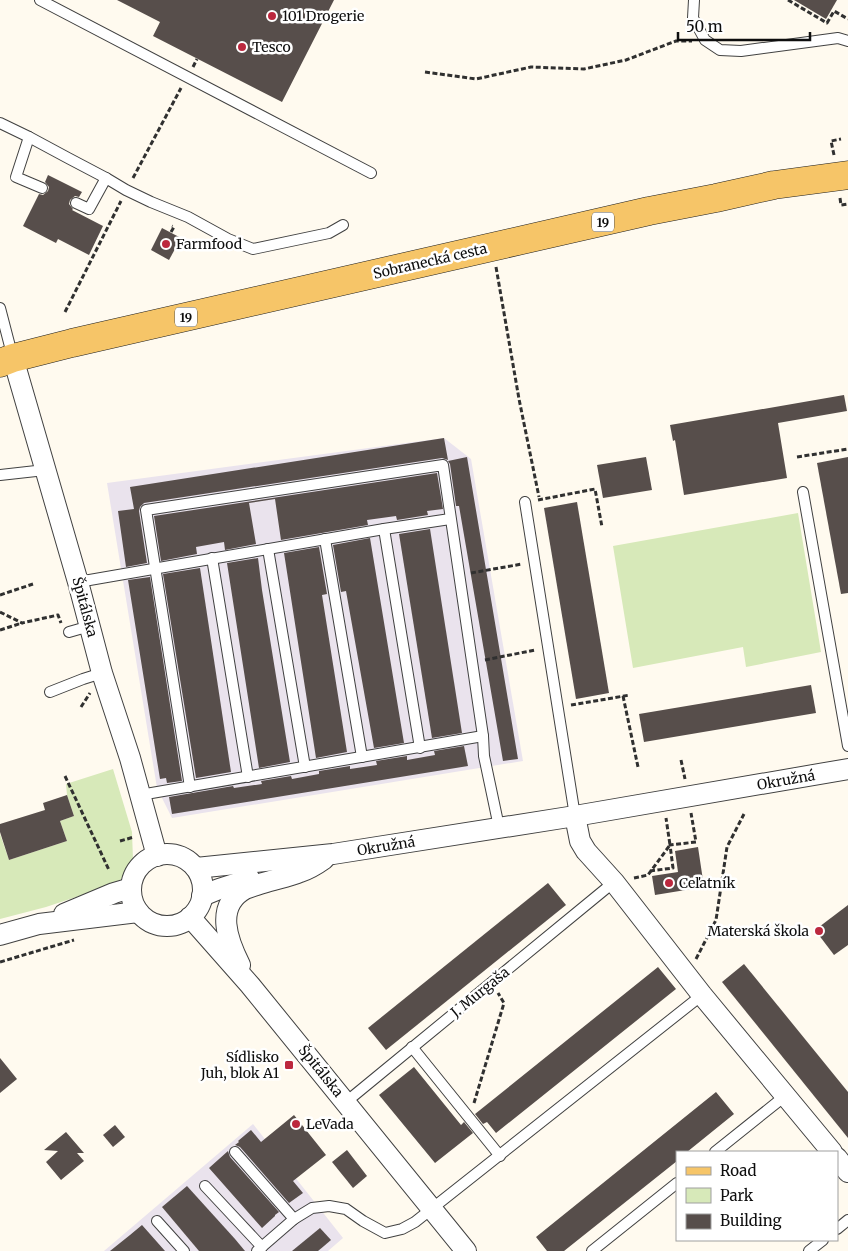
<svg xmlns="http://www.w3.org/2000/svg" width="848" height="1251" viewBox="0 0 848 1251" font-family="Merriweather,serif">
<style>
.industrial{fill:#eae3ed}
.green{fill:#d7e9b9}
.building{fill:#574e4b}
.lines{fill:none;stroke-linecap:round;stroke-linejoin:round}
.service-casing{stroke:#414141;stroke-width:12}
.minor-casing{stroke:#414141;stroke-width:22}
.primary-casing{stroke:#1f1f1f;stroke-width:29}
.path{stroke:#303030;stroke-width:3;stroke-dasharray:5 2.5;stroke-linecap:butt}
.service{stroke:#fff;stroke-width:10}
.minor{stroke:#fff;stroke-width:20}
.primary{stroke:#f6c568;stroke-width:28}
.poi-dot{fill:#bc283e;stroke:#fff;stroke-width:2}
.labels{text-anchor:middle;dominant-baseline:central;stroke-width:5;stroke-linejoin:round;paint-order:stroke}
.shield{fill:#fff;stroke:#565656;stroke-width:1}
.shield-label{font-size:12px;font-weight:bold;fill:#0e0e0e}
.poi-label{font-size:14px;fill:#0e0e0e;stroke:#fff;text-anchor:start}
.street-label{font-size:14px;fill:#0e0e0e;stroke:#fff}
</style>
<rect width="100%" height="100%" fill="#fffaef"/>
<g class="industrial">
<polygon points="444,438 471,459 523,761 172,818 157,788 107,483"/>
<polygon points="253,1124 343,1238 328,1251 104,1251"/>
</g>
<g class="green">
<polygon points="798,513 821,652 746,667 743,647 633,668 613,546"/>
<polygon points="113,769 132,832 133,860 125,874 118,883 46,907 0,919 0,834 9,860 67,841 60,821 74,816 67,795 66,784"/>
</g>
<g class="building">
<polygon points="117,0 334,0 282,102 153,36 160,22"/>
<polygon points="794,0 837,0 826,19"/>
<polygon points="48,175 82,192 79,197 75,196 70,200 69,204 73,209 72,210 103,226 89,255 58,239 56,243 23,226 39,194 43,195 48,191 49,187 45,182"/>
<polygon points="162,228 181,238 169,260 151,250"/>
<polygon points="844,395 847,411 778,423 787,478 684,495 675,440 673,441 670,425"/>
<polygon points="444,438 448,460 442,458 144,503 140,507 139,511 147,563 126,567 118,511 134,509 130,487"/>
<polygon points="467,457 518,759 503,761 459,506 456,506 450,464 448,461"/>
<polygon points="646,457 652,490 603,498 597,465"/>
<polygon points="848,457 848,593 841,594 817,463"/>
<polygon points="437,473 443,509 427,511 428,515 397,520 396,516 367,520 368,525 281,540 275,499 249,503 256,544 225,550 224,542 196,547 197,554 161,561 154,516"/>
<polygon points="577,502 609,693 576,699 544,508"/>
<polygon points="430,529 462,733 432,738 399,534"/>
<polygon points="370,538 404,743 374,748 346,591 341,592 333,545"/>
<polygon points="319,547 327,594 322,595 347,752 316,758 284,553"/>
<polygon points="258,558 262,590 290,762 259,768 227,563"/>
<polygon points="200,568 231,772 196,778 163,574"/>
<polygon points="150,577 182,781 167,783 166,778 160,779 128,580"/>
<polygon points="811,685 816,713 644,742 639,714"/>
<polygon points="464,746 468,766 172,814 169,797 233,786 234,788 262,784 261,781 291,776 292,779 319,774 319,771 350,766 350,769 377,765 376,761 407,756 407,760 435,755 434,751"/>
<polygon points="67,795 74,816 60,821 67,841 9,860 0,832 0,824 45,810 43,803"/>
<polygon points="698,847 704,887 655,895 652,876 678,872 675,851"/>
<polygon points="548,883 566,905 386,1050 368,1028"/>
<polygon points="848,905 848,945 834,955 815,930"/>
<polygon points="744,964 848,1092 848,1138 722,982"/>
<polygon points="658,967 676,989 496,1133 487,1122 483,1124 475,1114"/>
<polygon points="0,1058 17,1079 0,1093"/>
<polygon points="414,1067 461,1125 464,1122 473,1133 435,1163 379,1095"/>
<polygon points="716,1092 734,1114 687,1152 677,1152 677,1161 564,1251 547,1251 536,1237"/>
<polygon points="294,1115 326,1155 293,1181 303,1193 289,1203 240,1147 235,1145 239,1142 238,1141 251,1130 261,1142"/>
<polygon points="115,1125 125,1137 113,1147 103,1135"/>
<polygon points="66,1132 84,1153 77,1153 84,1161 61,1180 46,1162 58,1151 44,1150"/>
<polygon points="347,1150 367,1176 353,1188 332,1162"/>
<polygon points="228,1151 230,1157 279,1212 275,1215 275,1216 262,1228 209,1168"/>
<polygon points="187,1186 235,1239 245,1251 199,1251 162,1207"/>
<polygon points="142,1225 165,1251 110,1251 130,1235"/>
<polygon points="320,1228 331,1240 324,1246 318,1251 292,1251"/>
</g>
<g class="lines">
<defs>
<g id="service">
<polyline points="40,0 371,173"/>
<polyline points="694,0 693,18 705,40 720,50 741,51 838,38 848,41"/>
<polyline points="0,123 29,137 68,158 106,178 126,190 151,202 188,217 228,239 253,249 329,233 343,225"/>
<polyline points="29,137 16,177 42,188"/>
<polyline points="76,203 89,209 106,178"/>
<polyline points="0,308 13,358"/>
<polyline points="0,475 45,470"/>
<polyline points="803,492 848,746"/>
<polyline points="525,502 575,816"/>
<polyline points="384,529 420,748"/>
<polyline points="325,539 362,757"/>
<polyline points="268,549 305,767"/>
<polyline points="212,558 248,777"/>
<polyline points="78,582 384,529 450,519"/>
<polyline points="69,632 90,626"/>
<polyline points="50,692 83,679 102,673"/>
<polyline points="190,787 146,510 443,465 483,736 484,756 499,827"/>
<polyline points="140,795 483,736"/>
<polyline points="412,1047 500,1156"/>
<polyline points="346,1102 614,882"/>
<polyline points="235,1152 294,1219"/>
<polyline points="715,1152 785,1096"/>
<polyline points="205,1186 262,1247"/>
<polyline points="157,1221 184,1251"/>
<polyline points="837,1229 848,1220"/>
<polyline points="257,1251 294,1219 312,1208 329,1206 346,1209 363,1221 385,1233 402,1229 415,1222 702,995"/>
<polyline points="592,1251 677,1183"/>
<polyline points="809,1251 823,1240"/>
</g>
<g id="minor">
<polyline points="13,358 78,582 102,673 130,758 157,856"/>
<polyline points="575,816 580,841 586,851 614,882 702,995 832,1152"/>
<circle cx="167" cy="890" r="36"/>
<polyline points="196,868 333,854 575,816 848,769"/>
<polyline points="202,896 219,889 250,879"/>
<polyline points="64,914 114,893 131,888"/>
<polyline points="190,917 250,985 466,1251"/>
<polyline points="0,935 39,924 138,912"/>
<path d="M240 965C228 941 214 906 245 889 250 887 257 885 263 883 275 879 289 877 300 872 309 869 317 864 324 859"/>
<polyline points="837,1158 848,1172"/>
</g>
<polyline id="primary" points="0,363 13,358 72,343 649,211 716,198 774,185 848,175"/>
</defs>
<use href="#service" class="service-casing"/>
<use href="#minor" class="minor-casing"/>
<use href="#primary" class="primary-casing"/>
<g class="path">
<polyline points="788,0 827,23 834,11 848,19"/>
<polyline points="193,67 197,59"/>
<polyline points="425,72 476,79 531,67 584,69 626,60 676,41 692,41"/>
<polyline points="834,155 831,141 841,139"/>
<polyline points="133,178 181,88"/>
<polyline points="840,198 841,205 848,204"/>
<polyline points="171,232 174,227 172,226"/>
<polyline points="496,267 519,399 539,497"/>
<polyline points="65,312 121,201"/>
<polyline points="797,457 848,449"/>
<polyline points="538,500 595,489 602,527"/>
<polyline points="471,573 522,564"/>
<polyline points="0,595 33,584"/>
<polyline points="0,612 22,623 58,615 61,623"/>
<polyline points="0,630 22,623"/>
<polyline points="485,660 535,650"/>
<polyline points="623,696 638,767"/>
<polyline points="571,705 630,695"/>
<polyline points="81,707 90,693"/>
<polyline points="681,760 685,779"/>
<polyline points="65,776 109,870"/>
<polyline points="120,841 134,837"/>
<polyline points="650,871 673,868 670,845 696,842 691,813"/>
<polyline points="634,878 648,875 670,845 666,818"/>
<polyline points="696,959 716,920 727,847 744,814"/>
<polyline points="0,962 74,940"/>
<polyline points="474,1103 504,1003 498,993"/>
</g>
<use href="#service" class="service"/>
<use href="#minor" class="minor"/>
<use href="#primary" class="primary"/>
</g>
<g class="poi-dot">
<circle cx="272" cy="16" r="5"/>
<circle cx="242" cy="47" r="5"/>
<circle cx="166" cy="244" r="5"/>
<circle cx="669" cy="883" r="5"/>
<circle cx="819" cy="931" r="5"/>
<rect x="284" y="1060" width="10" height="10" rx="2.5"/>
<circle cx="296" cy="1124" r="5"/>
</g>
<g class="labels">
<g class="shield">
<rect x="592" y="212.5" width="22" height="19" rx="4"/>
<rect x="175" y="307.5" width="22" height="19" rx="4"/>
</g>
<g class="shield-label">
<text x="603" y="222">19</text>
<text x="186" y="317">19</text>
</g>
<g class="poi-label">
<text x="282" y="16">101 Drogerie</text>
<text x="252" y="47">Tesco</text>
<text x="176" y="244">Farmfood</text>
<text x="679" y="883">Ceľatník</text>
<text x="809" y="931" text-anchor="end">Materská škola</text>
<text x="279" y="1057" text-anchor="end">Sídlisko<tspan x="279" dy="16">Juh, blok A1</tspan></text>
<text x="306" y="1124">LeVada</text>
</g>
<g class="street-label">
<text transform="translate(430 261) rotate(-13)">Sobranecká cesta</text>
<text transform="translate(85 607) rotate(75)">Špitálska</text>
<text transform="translate(786 780) rotate(-10)">Okružná</text>
<text transform="translate(386 846) rotate(-9)">Okružná</text>
<text transform="translate(480 992) rotate(-39)">J. Murgaša</text>
<text transform="translate(321 1071) rotate(51)">Špitálska</text>
</g>
</g>
<rect x="676" y="1151" width="162" height="90" fill="#ffffff" stroke="#9f9f9f"/>
<rect x="686" y="1167" width="25" height="8" fill="#f6c568" stroke="#9f9f9f"/>
<text x="720" y="1176" font-size="15" fill="#0e0e0e">Road</text>
<rect x="686" y="1188" width="25" height="15" fill="#d7e9b9" stroke="#9f9f9f"/>
<text x="720" y="1201" font-size="15" fill="#0e0e0e">Park</text>
<rect x="686" y="1214" width="25" height="15" fill="#574e4b" stroke="#9f9f9f"/>
<text x="720" y="1226" font-size="15" fill="#0e0e0e">Building</text>
<path d="M678 32v8h132v-8" fill="none" stroke="#0e0e0e" stroke-width="2.5"/>
<text x="686" y="32" font-size="15" fill="#0e0e0e" stroke="#ffffff" stroke-width="4" paint-order="stroke">50 m</text>
</svg>
